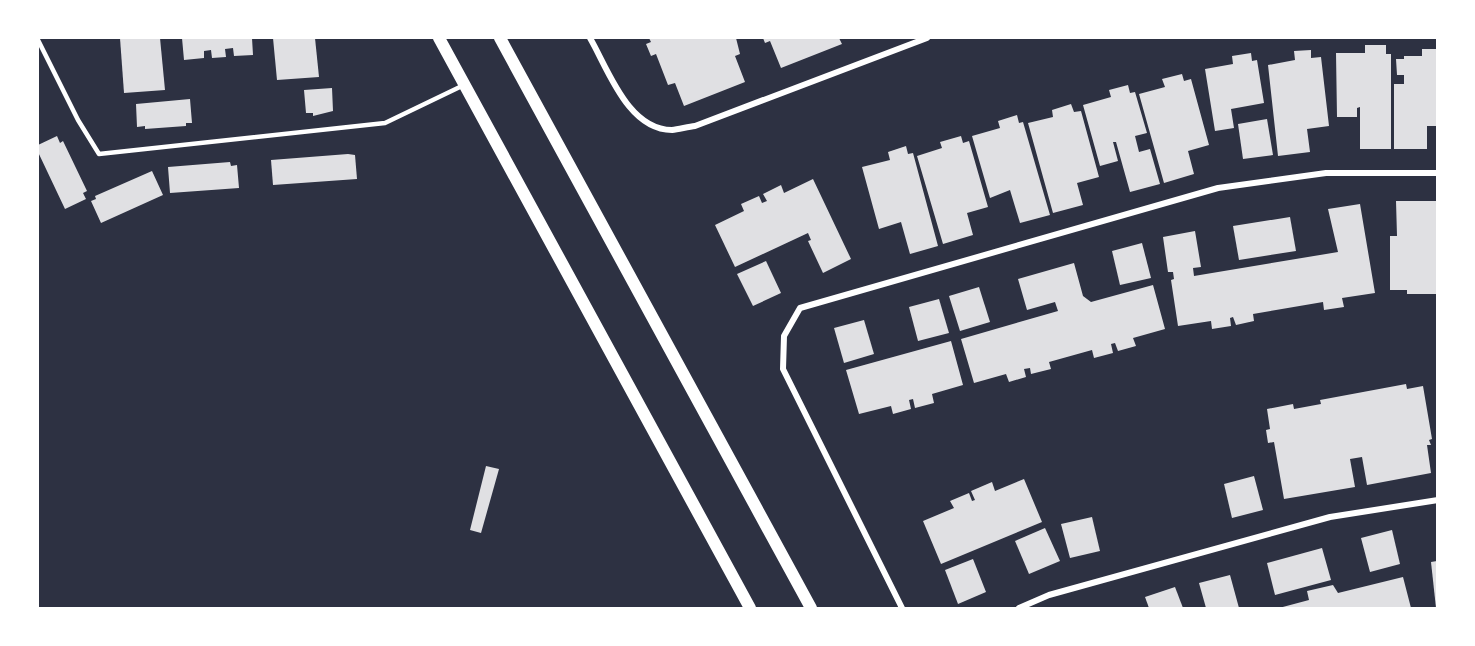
<svg xmlns="http://www.w3.org/2000/svg" width="1475" height="646" viewBox="0 0 1475 646" font-family="'Titillium Web',sans-serif">
<style>
.building{fill:#e0e0e3}
.lines{fill:none;stroke-linecap:round;stroke-linejoin:round}
.service{stroke:#fff;stroke-width:4.5}
.minor{stroke:#fff;stroke-width:6}
.secondary{stroke:#fff;stroke-width:12}
</style>
<rect width="100%" height="100%" fill="#2d3142"/>
<g class="building">
<polygon points="120,38 160,38 165,90 124,93"/>
<polygon points="182,38 252,38 253,55 234,56 233,48 225,49 226,57 212,58 211,50 204,51 204,58 184,60"/>
<polygon points="273,38 315,38 319,77 277,80"/>
<polygon points="649,38 736,38 740,54 735,56 745,82 684,106 675,83 668,85 656,54 651,56 646,44 651,42"/>
<polygon points="763,38 839,38 842,44 781,68 770,41 765,43"/>
<polygon points="1365,45 1386,45 1386,54 1391,54 1391,149 1360,149 1360,107 1357,108 1357,117 1337,117 1336,53 1365,53"/>
<polygon points="1422,49 1437,49 1437,126 1427,126 1427,149 1394,149 1394,84 1404,84 1404,75 1397,75 1396,59 1404,59 1404,56 1422,56"/>
<polygon points="1311,50 1311,58 1321,57 1329,126 1307,129 1310,152 1278,156 1268,65 1295,60 1294,51"/>
<polygon points="1251,53 1252,61 1257,60 1264,103 1231,109 1234,128 1215,131 1205,69 1233,64 1232,56"/>
<polygon points="1182,74 1184,81 1191,79 1209,145 1188,151 1194,174 1164,183 1139,94 1165,87 1162,79"/>
<polygon points="1128,85 1130,93 1135,92 1147,133 1135,136 1139,152 1150,149 1160,184 1130,192 1116,142 1113,142 1118,161 1100,166 1083,105 1111,97 1109,90"/>
<polygon points="332,88 333,111 313,116 313,113 306,113 304,90"/>
<polygon points="190,99 192,123 186,123 186,126 145,129 145,126 137,127 136,104"/>
<polygon points="1071,104 1074,112 1081,111 1099,177 1077,183 1083,205 1053,213 1028,123 1053,117 1052,110"/>
<polygon points="1017,115 1019,123 1023,122 1050,215 1020,223 1010,190 990,198 972,136 1000,128 998,121"/>
<polygon points="1267,119 1273,155 1243,159 1238,124"/>
<polygon points="57,136 60,143 63,141 87,191 83,193 86,199 65,209 38,152 38,145"/>
<polygon points="961,136 963,143 969,141 988,207 967,213 973,235 943,244 917,156 942,148 940,142"/>
<polygon points="906,146 908,154 913,153 938,246 910,254 901,222 879,229 862,167 890,160 888,152"/>
<polygon points="348,154 355,155 357,179 273,185 271,160"/>
<polygon points="230,162 231,166 237,165 239,188 170,193 168,167"/>
<polygon points="152,171 163,195 101,223 91,201 96,199 95,196"/>
<polygon points="813,179 851,259 823,273 808,241 811,240 808,233 735,267 715,225 744,211 741,204 759,196 762,203 767,201 763,194 781,185 784,193"/>
<polygon points="1396,201 1437,201 1437,294 1407,294 1407,290 1390,290 1390,236 1397,236"/>
<polygon points="1360,204 1375,293 1342,298 1344,307 1324,310 1323,302 1276,310 1253,314 1254,321 1236,325 1233,317 1230,318 1231,326 1212,329 1211,321 1178,326 1171,280 1174,279 1173,272 1168,272 1163,237 1195,231 1201,267 1193,268 1194,276 1338,252 1328,209"/>
<polygon points="1290,217 1296,251 1239,260 1233,226"/>
<polygon points="1142,243 1151,278 1120,285 1112,251"/>
<polygon points="766,261 781,293 753,306 737,274"/>
<polygon points="1074,263 1083,296 1091,302 1153,285 1165,329 1133,338 1136,346 1118,351 1115,343 1111,344 1113,353 1094,358 1092,350 1049,362 1051,369 1031,374 1030,368 1024,369 1026,377 1009,382 1006,374 974,383 961,339 1058,311 1055,302 1027,310 1018,279"/>
<polygon points="979,287 990,322 960,331 949,296"/>
<polygon points="939,299 949,333 918,341 909,307"/>
<polygon points="864,320 874,354 844,363 834,328"/>
<polygon points="951,341 963,385 932,394 934,403 915,408 913,399 909,400 911,409 893,414 891,406 859,414 846,370"/>
<polygon points="1406,384 1407,389 1423,386 1432,439 1429,440 1431,445 1427,445 1431,473 1367,485 1362,457 1350,459 1355,487 1284,499 1274,442 1268,443 1266,430 1270,429 1267,409 1293,404 1294,409 1321,404 1320,400"/>
<polygon points="486,466 499,469 481,533 470,530"/>
<polygon points="1254,476 1263,510 1232,518 1224,484"/>
<polygon points="1024,479 1042,522 941,564 923,521 954,508 950,501 969,493 972,501 975,500 971,491 992,482 995,491"/>
<polygon points="1092,517 1100,551 1070,558 1061,524"/>
<polygon points="1045,528 1060,561 1029,574 1015,541"/>
<polygon points="1392,530 1400,564 1370,572 1361,538"/>
<polygon points="1322,548 1331,580 1275,595 1267,563"/>
<polygon points="973,559 986,592 958,604 945,570"/>
<polygon points="1437,561 1437,608 1436,608 1431,562"/>
<polygon points="1230,575 1239,608 1206,608 1199,583"/>
<polygon points="1403,577 1411,608 1279,608 1309,600 1307,591 1333,585 1338,593"/>
<polygon points="1175,587 1183,608 1149,608 1145,597"/>
</g>
<g class="lines">
<polyline class="service" points="38,40 78,120 99,154 385,123 464,85"/>
<g class="minor">
<path d="M590 38C608 69 628 130 672 130 679 129 688 127 695 126L927 38"/>
<polyline points="902,608 783,369 784,336 800,308 1218,188 1326,173 1438,173"/>
<polyline points="1019,608 1049,595 1330,517 1438,500"/>
</g>
<g class="secondary">
<polyline points="439,38 750,608"/>
<polyline points="500,38 811,608"/>
</g>
</g>
<rect width="1475" height="646" fill="none" stroke="#ffffff" stroke-width="78"/>
</svg>
